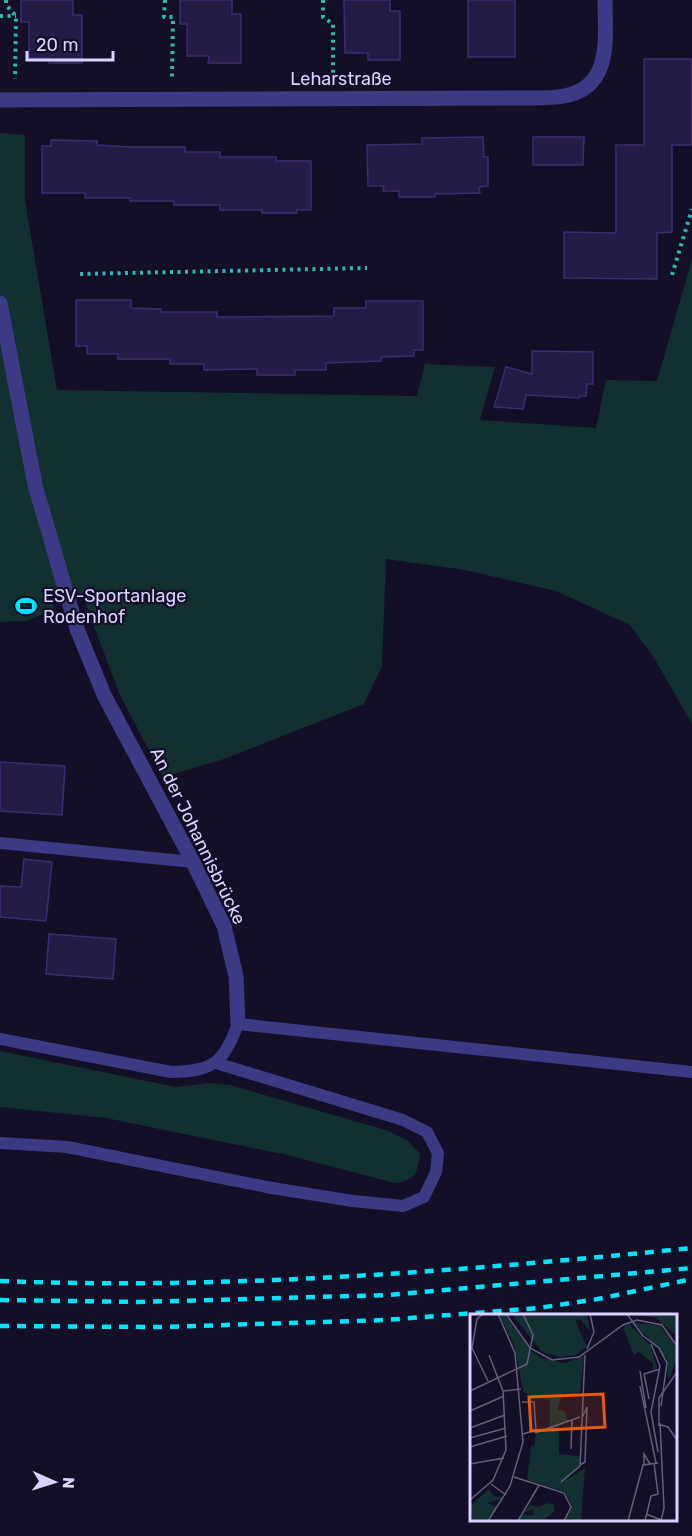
<svg xmlns="http://www.w3.org/2000/svg" width="692" height="1536" viewBox="0 0 692 1536" font-family="Rubik,sans-serif">
<style>
.green{fill:#12302f}
.building{fill:#241b47;stroke:#3b2d73;stroke-width:1.5}
.lines{fill:none;stroke-linecap:round;stroke-linejoin:round}
.path{stroke:#2fb8b0;stroke-width:4;stroke-dasharray:3 4.5;stroke-linecap:butt}
.service{stroke:#3d3a85;stroke-width:12}
.minor{stroke:#3d3a85;stroke-width:15}
.rail{stroke:#00e5ff;stroke-width:4.5;stroke-dasharray:9 8;stroke-linecap:butt}
.labels{text-anchor:middle;dominant-baseline:central;stroke-width:4.5;stroke-linejoin:round;paint-order:stroke}
.street-label{font-size:18px;fill:#d9d4ff;stroke:#130f26}
.poi-label{font-size:18px;fill:#d9d4ff;stroke:#130f26;text-anchor:start}
.inset-road{fill:none;stroke:#625e7d;stroke-width:1.5}
.view{fill:#e8590c;fill-opacity:0.15;stroke:#e8590c;stroke-width:3}
.inset-edge{fill:none;stroke:#d9d4ff;stroke-width:3}
</style>
<rect width="100%" height="100%" fill="#130f26"/>
<g class="green">
<polygon points="0,133 25,135 25,201 57,390 417,396 425,364 495,367 480,420 596,428 606,380 657,381 692,259 692,724 654,658 630,625 556,591 465,570 386,559 382,666 364,704 224,759 163,777 120,695 82,595 52,603 54,609 27,621 0,622"/>
<path d="M0 1051 176 1087 209 1083 230 1085 389 1131 408 1141 420 1154C417 1174 416 1180 395 1183L287 1155 106 1118 0 1107Z"/>
</g>
<g class="building">
<polygon points="21,0 73,0 73,15 82,15 82,63 49,63 49,58 29,58 29,22 21,22"/>
<polygon points="180,0 232,0 232,14 241,14 241,63 208,63 209,56 187,56 187,24 180,24"/>
<polygon points="344,0 390,0 390,11 400,11 400,60 368,60 368,53 345,53"/>
<rect x="468" y="0" width="47" height="57"/>
<polygon points="644,59 692,59 692,145 672,145 672,232 657,233 657,279 564,278 564,232 616,233 616,145 644,145"/>
<polygon points="483,137 484,157 488,157 488,186 479,187 480,193 435,194 435,197 399,197 399,191 383,191 384,186 368,186 367,145 422,144 422,138"/>
<polygon points="533,137 584,137 583,165 533,165"/>
<polygon points="51,140 97,141 97,145 130,147 185,147 185,152 220,152 220,157 276,157 276,161 311,161 311,210 297,210 297,213 262,213 262,210 220,210 220,205 174,205 174,201 130,201 130,198 85,198 85,193 42,193 42,146 51,146"/>
<polygon points="76,300 131,300 131,308 161,309 161,312 217,312 217,317 334,316 334,308 366,308 366,301 423,301 423,350 414,350 414,356 382,357 381,361 326,363 326,370 295,370 295,375 257,375 257,369 204,370 204,364 170,364 170,359 118,359 118,354 87,354 87,346 76,346"/>
<polygon points="532,351 593,352 593,384 587,384 586,396 579,396 579,398 526,395 523,409 494,407 506,367 532,374"/>
<polygon points="0,762 65,766 62,815 0,811"/>
<polygon points="24,859 52,862 46,921 0,917 0,886 21,887"/>
<polygon points="49,934 116,939 113,979 46,974"/>
</g>
<g class="lines">
<g class="path">
<polyline points="6,0 6,5 16,16 15,79"/>
<polyline points="165,0 164,17 173,17 172,78"/>
<polyline points="323,0 323,17 333,24 333,77"/>
<polyline points="0,16 16,16"/>
<polyline points="80,274 367,268"/>
<polyline points="672,275 692,209"/>
</g>
<g class="service">
<polyline points="0,843 193,862"/>
<path d="M0 1039 171 1072C214 1071 223 1063 238 1024L692 1072"/>
<polyline points="0,1143 67,1147 272,1188 353,1201 403,1206 424,1197 436,1172 438,1153 427,1132 403,1120 216,1063"/>
</g>
<g class="minor">
<path d="M0 100 531 98C542 98 554 98 564 96 613 87 605 38 605 0"/>
<polyline points="0,303 35,485 77,629 104,695 193,862 224,926 236,976 238,1024"/>
</g>
<g class="rail">
<path d="M0 1281C231 1290 462 1271 692 1248"/>
<polyline points="0,1300 139,1302 389,1295 692,1268"/>
<polyline points="0,1326 161,1327 386,1320 538,1308 598,1299 692,1279"/>
</g>
</g>
<defs>
<symbol id="stadium-bare" viewBox="-9 -9 18 18"><path d="M0-5a6.5 5 0 1 0 0 10a6.5 5 0 1 0 0-10ZM-3.5-1.8h7v3.6h-7Z" fill="#00e5ff" stroke="#130f26" stroke-width="2.5" paint-order="stroke"/></symbol>
</defs>
<g fill-rule="evenodd">
<use href="#stadium-bare" x="11" y="591" width="30" height="30"/>
</g>
<g class="labels">
<g class="street-label">
<text x="341" y="79">Leharstraße</text>
<text transform="translate(198 836) rotate(64)">An der Johannisbrücke</text>
</g>
<g class="poi-label">
<text x="43" y="596">ESV-Sportanlage<tspan x="43" dy="21">Rodenhof</tspan></text>
</g>
</g>
<g transform="translate(470 1314)">
<rect width="207" height="207" fill="#130f26"/>
<path d="M29 0H34L62 38 71 44 95 49 114 42 110 78 91 84 87 96 94 97 98 107 89 111V140L109 142V154L93 168 115 154 111 207H95L102 191 95 178 57 166 61 132H64L67 115 80 113V87L53 78 45 33ZM42 0H117L120 17 110 5 105 6 117 33 105 41 90 43 72 38ZM160 0H207V22L186 4ZM163 8 190 12 205 31 207 47 198 65 197 44ZM159 10 180 31 187 54 183 56V49L169 38 164 41 153 13ZM19 175 24 182 33 184 17 189 27 193 17 206 3 207 0 192ZM77 189 84 191V198L72 207H49L53 200 62 202 64 195 54 199 60 191 69 193Z" fill="#12302f"/>
<path class="inset-road" d="M13 0 7 5 2 34 18 67M36 0 60 34 82 46 109 43 153 11 167 6 192 11 207 32M157 0 173 22M172 21 189 34 197 49 191 92M181 30 190 52 181 98 188 138M117 35 124 18 120 0M170 57 176 94M170 72 186 149M0 77 57 50 63 21 53 0M33 77 51 75M179 85 174 60 190 55M52 88H64L66 116 53 120M0 97 34 82M190 109 194 194 191 207M191 111 198 113 207 126M189 112V84L207 58M0 114 35 101M65 119 110 103M0 124 36 114M0 133 37 122M101 135 102 105M0 150 34 144M110 151 115 148 117 93 112 104M174 151V140L180 150M44 163 94 179 101 193 94 207M91 168 110 152 115 41M21 170 36 181M0 186 23 166 36 136 33 77 19 41M176 200 194 207M18 207 40 172 53 128 45 39 28 0M48 207 69 171M158 207 173 151 188 149M175 207 181 182 188 180 184 149"/>
<path class="view" d="M133 80 135 113 61 117 59 83Z"/>
<rect width="207" height="207" class="inset-edge"/>
</g>
<g transform="translate(54 1482) rotate(93)" stroke="#130f26" stroke-width="4.5" paint-order="stroke">
<path d="M0-4.5L10 22L0 15L-10 22Z" fill="#d9d4ff"/>
<text y="-9" font-size="16" font-weight="bold" text-anchor="middle" fill="#d9d4ff">N</text>
</g>
<path d="M27 51v9h86v-9" fill="none" stroke="#d9d4ff" stroke-width="3"/>
<text x="36" y="51" font-size="18" fill="#d9d4ff" stroke="#130f26" stroke-width="4.5" paint-order="stroke">20 m</text>
</svg>
